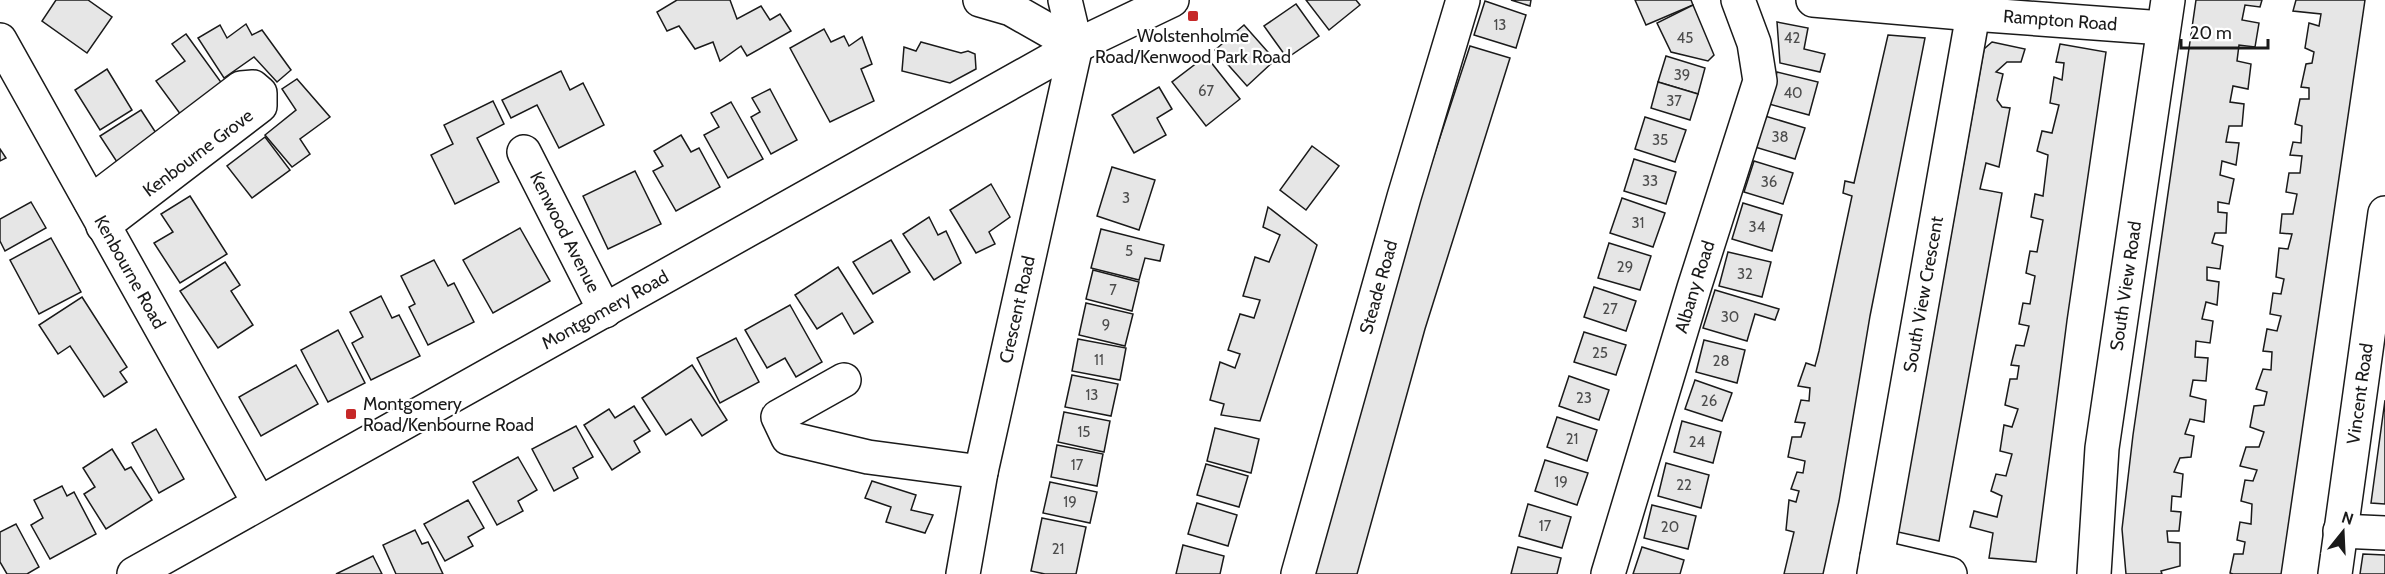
<svg xmlns="http://www.w3.org/2000/svg" width="2385" height="574" viewBox="0 0 2385 574" font-family="Cabin,sans-serif">
<style>
.building{fill:#e6e6e6;stroke:#1a1a1a;stroke-width:1.5}
.lines{fill:none;stroke-linecap:round;stroke-linejoin:round}
.minor-casing{stroke:#1a1a1a;stroke-width:36}
.minor{stroke:#fff;stroke-width:33}
.poi-dot{fill:#c62828;stroke:#fff;stroke-width:2}
.labels{text-anchor:middle;dominant-baseline:central;stroke-width:4.5;stroke-linejoin:round;paint-order:stroke}
.number-label{font-size:15px;fill:#4d4d4d}
.street-label{font-size:18px;fill:#1a1a1a;stroke:#fff}
.poi-label{font-size:18px;fill:#1a1a1a;stroke:#fff}
</style>
<rect width="100%" height="100%" fill="#fff"/>
<g class="building">
<polygon points="56,0 88,0 112,17 87,53 42,21"/>
<polygon points="677,0 730,0 737,19 761,6 770,20 780,14 791,31 747,56 741,46 720,61 713,42 695,49 679,26 667,31 657,12"/>
<polygon points="1306,0 1356,0 1360,5 1329,30"/>
<polygon points="1511,0 1531,0 1530,6"/>
<polygon points="1635,0 1691,0 1693,5 1646,25"/>
<polygon points="2196,0 2262,0 2260,7 2245,5 2242,20 2259,23 2255,47 2239,45 2237,61 2251,64 2248,89 2233,86 2230,102 2244,104 2242,126 2229,126 2226,142 2239,143 2236,165 2222,161 2220,175 2234,179 2229,204 2218,202 2218,212 2227,213 2226,233 2215,233 2212,243 2223,246 2220,269 2207,267 2207,280 2219,282 2217,305 2206,302 2202,319 2213,321 2210,343 2196,341 2195,357 2208,358 2206,381 2193,380 2190,396 2206,400 2204,422 2190,419 2185,434 2194,436 2191,457 2180,458 2174,472 2183,474 2181,497 2172,496 2171,511 2181,512 2179,531 2167,531 2168,542 2180,543 2180,566 2161,571 2162,574 2126,574 2122,529 2133,435"/>
<polygon points="2296,0 2365,0 2281,574 2233,574 2230,573 2234,554 2243,554 2245,542 2237,540 2240,522 2251,524 2252,504 2241,501 2245,480 2253,481 2257,470 2240,466 2246,447 2259,447 2264,432 2250,427 2254,406 2264,405 2267,392 2256,389 2263,369 2271,370 2272,352 2263,351 2267,329 2277,331 2281,316 2270,314 2273,293 2281,294 2284,279 2276,277 2279,248 2288,249 2292,234 2280,233 2282,214 2293,214 2297,194 2286,192 2289,173 2300,173 2302,156 2290,155 2293,142 2301,143 2302,126 2295,124 2300,99 2309,99 2309,88 2301,87 2306,64 2312,63 2314,52 2305,48 2309,23 2319,26 2321,14 2293,11"/>
<polygon points="1485,1 1526,15 1516,48 1474,35"/>
<polygon points="1296,4 1319,36 1287,58 1264,26"/>
<polygon points="1693,5 1714,55 1708,61 1671,52 1657,23"/>
<polygon points="1777,22 1808,28 1804,49 1825,54 1820,72 1780,63"/>
<polygon points="246,24 252,35 262,30 291,70 277,82 254,57 224,78 198,38 220,25 227,38"/>
<polygon points="1244,25 1275,60 1247,86 1215,50"/>
<polygon points="824,29 831,42 844,36 849,46 862,37 872,64 861,69 874,101 830,122 790,48"/>
<polygon points="186,34 223,85 181,115 156,81 185,61 172,44"/>
<polygon points="1888,35 1925,38 1870,316 1839,501 1823,574 1784,574 1794,532 1786,530 1789,500 1796,502 1799,491 1791,489 1797,472 1803,473 1805,461 1788,457 1792,437 1801,437 1805,423 1795,422 1801,400 1809,401 1810,388 1798,386 1806,363 1815,366 1819,351 1852,196 1843,193 1845,181 1854,183"/>
<polygon points="921,42 961,53 968,51 975,54 976,69 950,83 902,71 904,47 916,51"/>
<polygon points="1992,42 2025,49 2021,62 2007,62 1996,72 2003,74 1997,100 2002,107 2010,108 1999,167 1986,163 1980,189 2002,193 1939,541 1898,532 1984,49"/>
<polygon points="2060,44 2106,52 2067,320 2036,562 1989,558 1993,533 1970,527 1974,511 1997,517 2002,496 1991,491 1996,474 2006,476 2012,454 2000,451 2004,425 2012,427 2018,409 2005,405 2010,379 2017,379 2019,366 2011,365 2016,345 2024,346 2029,326 2019,324 2023,303 2030,304 2035,276 2026,273 2030,251 2037,252 2043,220 2031,217 2035,194 2043,196 2048,155 2037,151 2042,131 2052,133 2059,105 2050,103 2054,77 2062,80 2064,63 2056,62"/>
<polygon points="1470,46 1510,58 1425,329 1357,574 1313,574 1424,186"/>
<polygon points="1206,56 1240,99 1206,126 1172,82"/>
<polygon points="1666,56 1705,68 1698,94 1658,82"/>
<polygon points="107,69 132,110 100,130 75,90"/>
<polygon points="561,71 570,90 583,83 604,125 559,148 537,105 511,118 502,100"/>
<polygon points="1777,72 1818,82 1809,115 1769,104"/>
<polygon points="297,79 330,117 300,139 310,154 292,167 265,135 296,110 282,89"/>
<polygon points="1658,82 1698,94 1690,120 1651,108"/>
<polygon points="1159,87 1172,109 1157,118 1166,135 1134,153 1112,115"/>
<polygon points="770,89 797,140 771,154 751,117 760,112 752,98"/>
<polygon points="493,101 504,124 477,138 499,182 455,204 431,155 453,144 444,125"/>
<polygon points="731,102 763,159 728,178 704,135 719,127 711,113"/>
<polygon points="141,110 158,136 117,162 100,136"/>
<polygon points="1765,116 1805,128 1795,159 1755,147"/>
<polygon points="1645,117 1686,130 1675,162 1635,149"/>
<polygon points="681,135 691,152 699,148 720,187 676,211 653,171 663,166 654,151"/>
<polygon points="265,137 290,170 252,198 227,166"/>
<polygon points="1312,146 1339,166 1306,210 1280,190"/>
<polygon points="0,149 6,158 0,161"/>
<polygon points="1634,159 1676,172 1666,204 1624,191"/>
<polygon points="1754,161 1793,173 1783,204 1744,192"/>
<polygon points="1112,167 1155,180 1139,230 1097,216"/>
<polygon points="635,171 661,224 608,249 583,196"/>
<polygon points="991,184 1010,217 989,232 995,244 976,253 950,210"/>
<polygon points="190,196 227,254 180,283 154,243 173,232 161,214"/>
<polygon points="1622,198 1665,213 1653,247 1610,233"/>
<polygon points="31,202 46,228 5,251 0,241 0,219"/>
<polygon points="1743,203 1782,215 1772,251 1732,239"/>
<polygon points="1268,207 1317,245 1260,421 1221,415 1224,404 1210,400 1220,362 1235,368 1240,354 1228,350 1240,314 1254,318 1260,300 1243,296 1255,257 1269,262 1280,235 1263,227"/>
<polygon points="929,217 938,235 946,231 961,263 934,280 903,234"/>
<polygon points="520,228 550,281 493,313 463,260"/>
<polygon points="1101,229 1164,245 1160,261 1145,258 1139,280 1091,268"/>
<polygon points="51,238 81,292 39,314 10,260"/>
<polygon points="891,240 910,272 873,294 853,262"/>
<polygon points="1609,243 1651,256 1640,290 1598,278"/>
<polygon points="1728,252 1771,262 1762,297 1719,286"/>
<polygon points="434,260 448,286 454,283 474,322 428,345 409,307 415,304 401,276"/>
<polygon points="225,262 240,285 231,291 253,325 218,348 180,291"/>
<polygon points="838,267 873,322 854,334 842,313 817,329 795,295"/>
<polygon points="1093,270 1139,282 1132,311 1086,299"/>
<polygon points="1594,287 1636,301 1626,331 1584,317"/>
<polygon points="1715,290 1779,309 1775,320 1755,314 1747,341 1703,328"/>
<polygon points="381,296 392,318 399,315 420,356 371,380 352,343 363,337 350,312"/>
<polygon points="82,297 127,367 120,372 127,382 104,397 70,346 58,354 39,325"/>
<polygon points="1086,303 1133,314 1125,346 1079,335"/>
<polygon points="790,305 822,362 796,377 785,358 767,368 745,330"/>
<polygon points="338,330 365,383 328,402 301,350"/>
<polygon points="1584,332 1626,345 1616,375 1574,362"/>
<polygon points="736,338 759,382 720,403 697,358"/>
<polygon points="1078,339 1126,348 1120,380 1072,371"/>
<polygon points="1704,340 1745,350 1737,383 1696,372"/>
<polygon points="296,365 318,404 261,436 239,397"/>
<polygon points="692,365 727,420 702,436 691,419 666,435 642,398"/>
<polygon points="1072,375 1118,384 1111,416 1065,407"/>
<polygon points="1569,376 1609,390 1599,420 1559,406"/>
<polygon points="1695,380 1732,393 1722,421 1685,409"/>
<polygon points="2385,400 2385,504 2371,503"/>
<polygon points="634,406 650,431 634,441 640,452 612,470 584,425 609,409 615,418"/>
<polygon points="1064,412 1110,421 1104,452 1058,442"/>
<polygon points="1557,417 1597,430 1587,461 1547,447"/>
<polygon points="1682,421 1721,432 1713,463 1674,452"/>
<polygon points="576,426 593,457 573,468 578,478 554,491 532,449"/>
<polygon points="1215,428 1259,439 1251,473 1207,461"/>
<polygon points="156,429 184,479 159,493 132,443"/>
<polygon points="1057,445 1103,454 1097,486 1051,477"/>
<polygon points="112,449 125,470 131,467 152,500 106,529 84,494 95,487 83,468"/>
<polygon points="518,457 537,490 518,501 523,511 497,525 473,482"/>
<polygon points="1545,460 1588,473 1577,505 1535,491"/>
<polygon points="1666,463 1709,475 1701,508 1658,496"/>
<polygon points="1206,464 1248,476 1239,507 1197,495"/>
<polygon points="872,481 916,495 911,510 933,515 925,533 886,522 891,507 865,498"/>
<polygon points="1050,482 1097,492 1090,523 1043,513"/>
<polygon points="62,486 67,496 74,492 96,534 50,559 31,525 43,518 34,500"/>
<polygon points="468,500 484,528 468,537 473,546 445,561 424,524"/>
<polygon points="1197,503 1237,515 1228,546 1188,534"/>
<polygon points="1528,504 1571,517 1562,548 1519,536"/>
<polygon points="1652,505 1696,516 1688,549 1644,538"/>
<polygon points="1042,518 1086,527 1076,574 1045,574 1031,571"/>
<polygon points="16,524 39,567 27,574 7,574 0,562 0,532"/>
<polygon points="415,530 422,544 428,542 443,574 396,574 383,545"/>
<polygon points="1183,545 1224,556 1220,574 1176,574"/>
<polygon points="1518,547 1561,558 1557,574 1511,574"/>
<polygon points="1642,547 1684,560 1680,574 1633,574"/>
<polygon points="2363,554 2385,555 2385,574 2360,574"/>
<polygon points="373,556 382,574 336,574"/>
</g>
<g class="lines">
<defs>
<g id="minor">
<polyline points="980,0 1011,9 1076,46"/>
<path id="s1" d="M1813 0 1973 14 2163 28"/>
<path id="s2" d="M0 40 259 503"/>
<path id="s3" d="M524 152 605 311"/>
<polyline points="91,202 241,88 253,87 260,93 260,106 103,226"/>
<polyline points="844,380 778,417 788,438 868,457 981,472"/>
<polyline points="2340,531 2385,533"/>
<polyline points="1877,557 1950,574"/>
<path id="s4" d="M134 574 1076 46 1172 0"/>
<path id="s5" d="M963 574 981 472 1076 46 1065 0"/>
<path id="s6" d="M1298 574 1404 197 1463 0"/>
<path id="s7" d="M1608 574 1694 288 1760 81 1754 43 1738 0"/>
<path id="s8" d="M1874 574 1973 14"/>
<path id="s9" d="M2094 574 2102 448 2168 0"/>
<path id="s10" d="M2335 574 2385 213"/>
</g>
</defs>
<use href="#minor" class="minor-casing"/>
<use href="#minor" class="minor"/>
</g>
<g class="poi-dot">
<rect x="1187" y="10" width="12" height="12" rx="3"/>
<rect x="345" y="408" width="12" height="12" rx="3"/>
</g>
<g class="labels">
<g class="number-label">
<text x="1500" y="25">13</text>
<text x="1685" y="38">45</text>
<text x="1792" y="38">42</text>
<text x="1682" y="75">39</text>
<text x="1206" y="91">67</text>
<text x="1793" y="93">40</text>
<text x="1674" y="101">37</text>
<text x="1780" y="137">38</text>
<text x="1660" y="140">35</text>
<text x="1650" y="181">33</text>
<text x="1769" y="182">36</text>
<text x="1126" y="198">3</text>
<text x="1638" y="223">31</text>
<text x="1757" y="227">34</text>
<text x="1129" y="251">5</text>
<text x="1625" y="267">29</text>
<text x="1745" y="274">32</text>
<text x="1113" y="290">7</text>
<text x="1610" y="309">27</text>
<text x="1730" y="317">30</text>
<text x="1106" y="325">9</text>
<text x="1600" y="353">25</text>
<text x="1099" y="360">11</text>
<text x="1721" y="361">28</text>
<text x="1092" y="395">13</text>
<text x="1584" y="398">23</text>
<text x="1709" y="401">26</text>
<text x="1084" y="432">15</text>
<text x="1572" y="439">21</text>
<text x="1697" y="442">24</text>
<text x="1077" y="465">17</text>
<text x="1561" y="482">19</text>
<text x="1684" y="485">22</text>
<text x="1070" y="502">19</text>
<text x="1545" y="526">17</text>
<text x="1670" y="527">20</text>
<text x="1058" y="549">21</text>
</g>
<g class="street-label">
<text stroke="none"><textPath href="#s1" startOffset="248">Rampton Road</textPath></text>
<text transform="translate(198 153) rotate(-37)">Kenbourne Grove</text>
<text stroke="none"><textPath href="#s3" startOffset="90">Kenwood Avenue</textPath></text>
<text stroke="none"><textPath href="#s2" startOffset="266">Kenbourne Road</textPath></text>
<text stroke="none"><textPath href="#s6" startOffset="298">Steade Road</textPath></text>
<text stroke="none"><textPath href="#s9" startOffset="290">South View Road</textPath></text>
<text stroke="none"><textPath href="#s7" startOffset="300">Albany Road</textPath></text>
<text stroke="none"><textPath href="#s8" startOffset="284">South View Crescent</textPath></text>
<text stroke="none"><textPath href="#s5" startOffset="270">Crescent Road</textPath></text>
<text stroke="none"><textPath href="#s4" startOffset="540">Montgomery Road</textPath></text>
<text stroke="none"><textPath href="#s10" startOffset="182">Vincent Road</textPath></text>
</g>
<g class="poi-label">
<text x="1193" y="36">Wolstenholme<tspan x="1193" dy="21">Road/Kenwood Park Road</tspan></text>
<text x="363" y="404" text-anchor="start">Montgomery<tspan x="363" dy="21">Road/Kenbourne Road</tspan></text>
</g>
</g>
<g transform="translate(2343 532) rotate(18)" stroke="#ffffff" stroke-width="4.5" paint-order="stroke">
<path d="M0-4.5L10 22L0 15L-10 22Z" fill="#1a1a1a"/>
<text y="-9" font-size="16" font-weight="bold" text-anchor="middle" fill="#1a1a1a">N</text>
</g>
<path d="M2181 39v9h87v-9" fill="none" stroke="#1a1a1a" stroke-width="3"/>
<text x="2190" y="39" font-size="18" fill="#1a1a1a" stroke="#ffffff" stroke-width="4.5" paint-order="stroke">20 m</text>
</svg>
